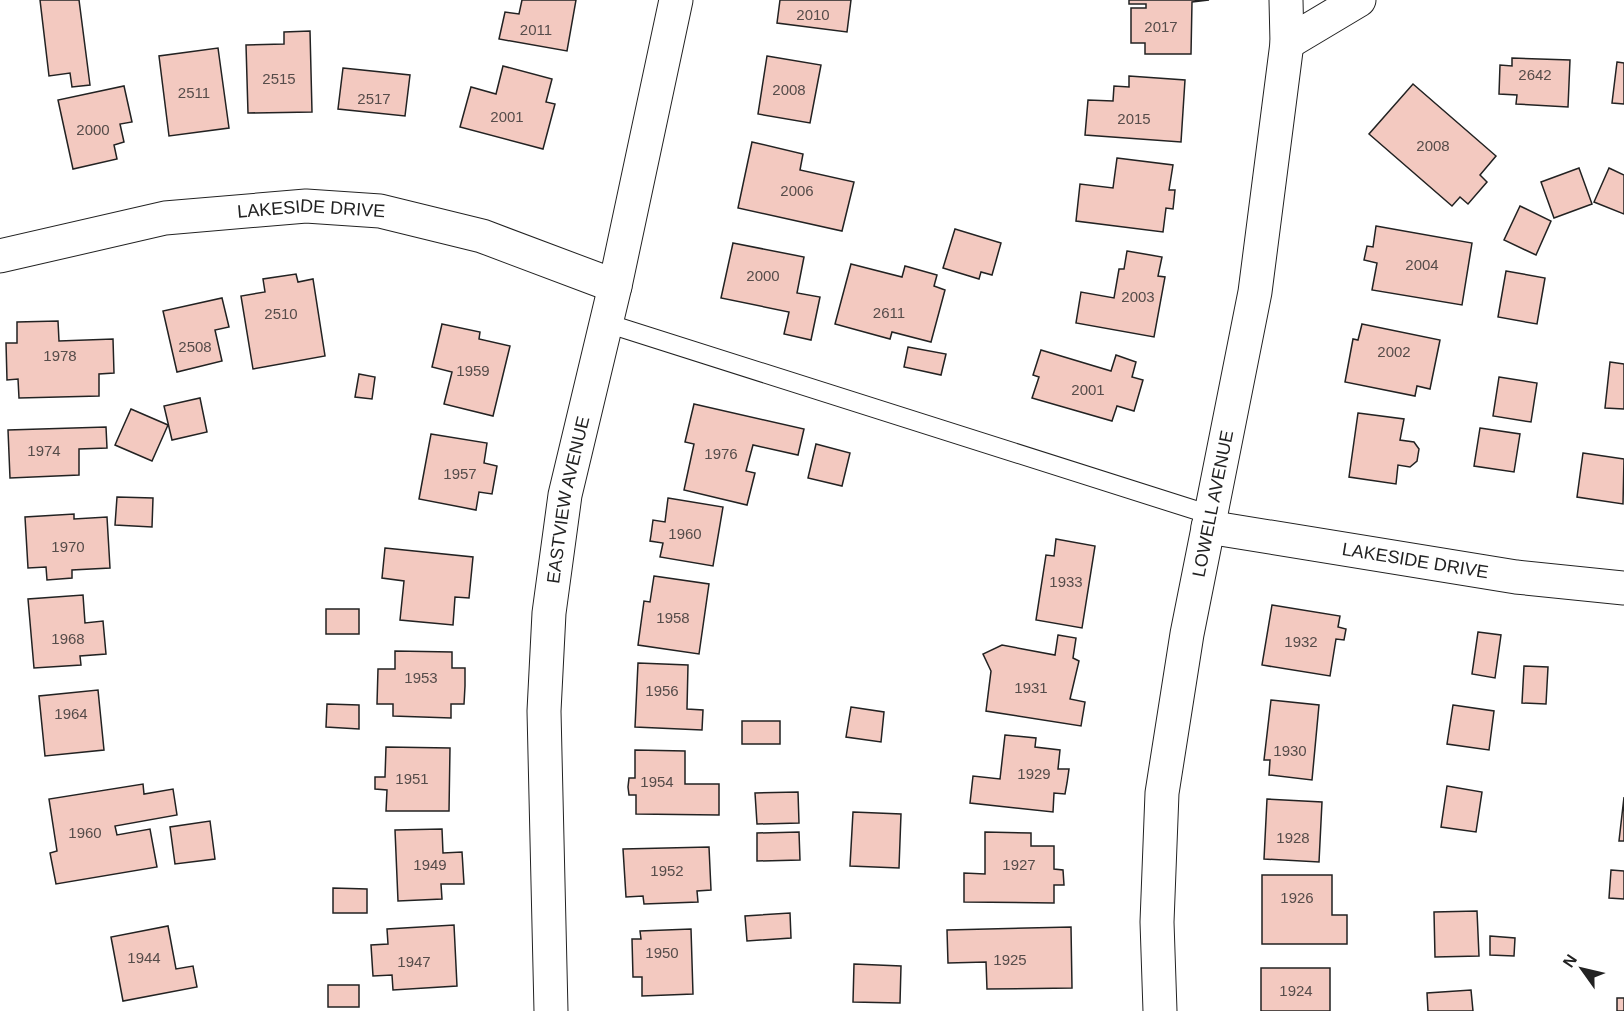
<svg xmlns="http://www.w3.org/2000/svg" width="1624" height="1011" viewBox="0 0 1624 1011" font-family="Arial,sans-serif">
<style>
.building{fill:#f3c9c0;stroke:#222;stroke-width:1.5}
.lines{fill:none;stroke-linecap:round;stroke-linejoin:round}
.lane-casing{stroke:#222;stroke-width:20}
.street-casing{stroke:#222;stroke-width:35}
.lane{stroke:#fff;stroke-width:18}
.street{stroke:#fff;stroke-width:33}
.labels{text-anchor:middle;dominant-baseline:central;stroke-width:4.5;stroke-linejoin:round;paint-order:stroke}
.number-label{font-size:15px;fill:#564c4a}
.street-label{font-size:18px;fill:#222;stroke:#fff}
</style>
<rect width="100%" height="100%" fill="#fff"/>
<g class="building">
<polygon points="40,0 79,0 90,85 72,87 70,73 49,76"/>
<polygon points="522,0 576,0 567,51 499,39 505,12 519,14"/>
<polygon points="780,0 851,0 847,32 777,23"/>
<polygon points="1129,0 1209,0 1192,2 1191,54 1145,54 1145,43 1131,43 1131,8 1146,8 1146,4 1129,4"/>
<polygon points="310,31 312,112 248,113 246,45 284,44 284,32"/>
<polygon points="218,48 229,128 169,136 159,56"/>
<polygon points="767,56 821,65 810,123 758,114"/>
<polygon points="1512,58 1570,60 1568,107 1516,104 1517,95 1499,94 1500,65 1512,66"/>
<polygon points="1617,62 1624,63 1624,104 1612,103"/>
<polygon points="503,66 552,79 546,102 555,104 543,149 460,127 471,87 496,94"/>
<polygon points="343,68 410,75 405,116 338,109"/>
<polygon points="1129,76 1185,80 1181,142 1085,135 1088,100 1113,101 1114,86 1129,87"/>
<polygon points="1413,84 1496,156 1480,175 1487,182 1468,204 1460,197 1452,206 1369,134"/>
<polygon points="124,86 132,122 120,124 124,142 114,145 117,159 73,169 58,100"/>
<polygon points="752,142 803,154 800,170 854,182 842,231 738,208"/>
<polygon points="1117,158 1173,165 1169,190 1175,190 1174,200 1173,209 1166,208 1163,232 1076,221 1080,184 1113,188"/>
<polygon points="1579,168 1592,204 1554,218 1541,182"/>
<polygon points="1609,168 1624,175 1624,214 1594,202"/>
<polygon points="1520,206 1551,221 1536,255 1504,240"/>
<polygon points="1376,226 1472,243 1462,305 1372,290 1377,263 1364,260 1367,246 1373,247"/>
<polygon points="955,229 1001,243 992,275 981,272 979,279 943,268"/>
<polygon points="733,243 804,257 797,293 820,297 811,340 784,334 789,312 721,298"/>
<polygon points="1127,251 1162,257 1158,276 1165,277 1154,337 1076,323 1081,292 1114,298 1119,269 1124,269"/>
<polygon points="851,264 902,277 905,266 937,275 934,286 945,290 931,342 892,332 890,339 835,324"/>
<polygon points="1506,271 1545,278 1537,324 1498,317"/>
<polygon points="296,274 298,282 313,279 325,356 253,369 241,296 265,292 263,279"/>
<polygon points="222,298 229,327 215,330 222,361 177,372 163,311"/>
<polygon points="58,321 59,341 113,339 114,373 99,374 99,396 19,398 18,379 7,380 6,343 17,343 17,322"/>
<polygon points="442,324 480,332 479,339 510,346 493,416 444,404 452,372 432,367"/>
<polygon points="1362,324 1440,340 1430,389 1417,386 1415,396 1345,382 1353,339 1358,340"/>
<polygon points="908,347 946,354 941,375 904,367"/>
<polygon points="1041,350 1111,371 1116,355 1136,362 1132,377 1143,380 1134,411 1117,406 1112,421 1032,398 1039,377 1033,375"/>
<polygon points="1610,362 1624,364 1624,409 1605,408"/>
<polygon points="359,374 375,377 372,399 355,397"/>
<polygon points="1499,377 1537,383 1531,422 1493,416"/>
<polygon points="200,398 207,432 172,440 164,406"/>
<polygon points="694,404 804,429 798,455 753,445 746,471 755,473 747,505 684,490 694,444 685,442"/>
<polygon points="131,409 168,425 152,461 115,445"/>
<polygon points="1358,413 1404,419 1400,440 1414,442 1419,449 1417,461 1410,467 1398,465 1396,484 1349,477"/>
<polygon points="106,427 107,448 79,449 79,475 10,478 8,430"/>
<polygon points="1480,428 1520,434 1514,472 1474,466"/>
<polygon points="431,434 487,443 484,463 497,466 492,494 479,492 476,510 419,499"/>
<polygon points="816,444 850,453 842,486 808,478"/>
<polygon points="1583,453 1624,459 1623,504 1577,497"/>
<polygon points="117,497 153,498 152,527 115,525"/>
<polygon points="668,498 723,507 713,566 660,557 663,543 650,541 651,535 653,520 665,522"/>
<polygon points="74,514 74,519 107,517 110,568 72,570 72,578 47,580 46,567 28,568 25,517"/>
<polygon points="1056,539 1095,546 1082,628 1036,620 1046,555 1054,556"/>
<polygon points="385,548 473,557 469,598 455,597 453,625 400,620 404,581 382,578"/>
<polygon points="654,576 709,584 699,654 638,645 644,601 650,602"/>
<polygon points="83,595 85,623 103,621 106,654 80,656 81,665 34,668 28,599"/>
<polygon points="1272,605 1340,616 1338,627 1346,629 1344,640 1336,639 1330,676 1262,665"/>
<rect x="326" y="609" width="33" height="25"/>
<polygon points="1478,632 1501,635 1495,678 1472,674"/>
<polygon points="1058,635 1076,638 1073,658 1079,661 1070,699 1085,702 1081,726 986,711 991,671 983,654 1002,645 1055,655"/>
<polygon points="395,651 452,652 452,668 465,668 465,686 464,704 451,704 451,718 393,716 393,704 377,704 378,669 395,669"/>
<polygon points="638,663 688,665 687,709 703,710 702,730 635,727"/>
<polygon points="1524,666 1548,667 1546,704 1522,703"/>
<polygon points="98,690 104,750 45,756 39,696"/>
<polygon points="1271,700 1319,705 1312,780 1269,775 1270,760 1264,760"/>
<polygon points="327,704 359,705 359,729 326,727"/>
<polygon points="1453,705 1494,711 1489,750 1447,744"/>
<polygon points="851,707 884,712 881,742 846,737"/>
<rect x="742" y="721" width="38" height="23"/>
<polygon points="1005,735 1036,738 1035,747 1060,750 1058,769 1069,769 1067,783 1065,794 1054,793 1053,812 970,803 973,776 1000,779"/>
<polygon points="386,747 450,748 449,811 386,811 387,790 375,789 375,777 385,777"/>
<polygon points="635,750 685,751 685,784 719,784 719,815 636,814 636,795 629,795 628,787 629,778 635,778"/>
<polygon points="143,784 144,794 173,789 177,815 115,826 117,835 150,829 157,867 56,884 50,853 57,851 49,799"/>
<polygon points="1447,786 1482,792 1476,832 1441,827"/>
<polygon points="798,792 799,823 757,824 755,793"/>
<polygon points="1624,797 1624,841 1619,841"/>
<polygon points="1267,799 1322,802 1319,862 1264,859"/>
<polygon points="853,812 901,814 899,868 850,866"/>
<polygon points="210,821 215,859 175,864 170,827"/>
<polygon points="442,829 443,853 462,852 464,884 441,884 442,899 398,901 395,830"/>
<polygon points="799,832 800,860 757,861 757,833"/>
<polygon points="985,832 1031,833 1031,846 1054,846 1054,869 1063,870 1064,885 1054,885 1054,903 964,902 964,873 985,874"/>
<polygon points="709,847 711,890 697,891 698,902 644,904 643,896 626,897 623,849"/>
<polygon points="1611,870 1624,871 1624,899 1609,898"/>
<polygon points="1262,875 1332,875 1332,915 1347,915 1347,944 1262,944"/>
<polygon points="333,888 367,889 367,913 333,913"/>
<polygon points="1477,911 1479,956 1435,957 1434,912"/>
<polygon points="790,913 791,938 747,941 745,916"/>
<polygon points="454,925 457,986 393,990 392,975 373,976 371,945 388,944 387,929"/>
<polygon points="168,926 176,969 193,966 197,987 123,1001 111,937"/>
<polygon points="1071,927 1072,988 987,989 986,962 948,963 947,930"/>
<polygon points="691,929 693,994 642,996 642,977 633,977 632,939 641,939 640,931"/>
<polygon points="1490,936 1515,938 1514,956 1490,955"/>
<polygon points="854,964 901,966 900,1003 853,1002"/>
<rect x="1261" y="968" width="69" height="43"/>
<rect x="328" y="985" width="31" height="22"/>
<polygon points="1471,990 1473,1011 1428,1011 1427,993"/>
<rect x="1617" y="998" width="7" height="13"/>
</g>
<g class="lines">
<defs>
<polyline id="lane" points="606,323 1211,515"/>
<g id="street">
<polyline points="1287,43 1359,0"/>
<path id="s1" d="M0 256 165 218 306 206 380 211 482 236 615 286"/>
<path id="s2" d="M1208 527 1516 577 1624 588"/>
<path id="s3" d="M551 1011 544 711 549 613 565 495 615 286 676 0"/>
<path id="s4" d="M1160 1011 1157 922 1162 793 1187 634 1255 292 1287 43 1286 0"/>
</g>
</defs>
<use href="#lane" class="lane-casing"/>
<use href="#street" class="street-casing"/>
<use href="#lane" class="lane"/>
<use href="#street" class="street"/>
</g>
<g class="labels">
<g class="number-label">
<text x="813" y="14">2010</text>
<text x="1161" y="26">2017</text>
<text x="536" y="29">2011</text>
<text x="1535" y="74">2642</text>
<text x="279" y="78">2515</text>
<text x="789" y="89">2008</text>
<text x="194" y="92">2511</text>
<text x="374" y="98">2517</text>
<text x="507" y="116">2001</text>
<text x="1134" y="118">2015</text>
<text x="93" y="129">2000</text>
<text x="1433" y="145">2008</text>
<text x="797" y="190">2006</text>
<text x="1422" y="264">2004</text>
<text x="763" y="275">2000</text>
<text x="1138" y="296">2003</text>
<text x="889" y="312">2611</text>
<text x="281" y="313">2510</text>
<text x="195" y="346">2508</text>
<text x="1394" y="351">2002</text>
<text x="60" y="355">1978</text>
<text x="473" y="370">1959</text>
<text x="1088" y="389">2001</text>
<text x="44" y="450">1974</text>
<text x="721" y="453">1976</text>
<text x="460" y="473">1957</text>
<text x="685" y="533">1960</text>
<text x="68" y="546">1970</text>
<text x="1066" y="581">1933</text>
<text x="673" y="617">1958</text>
<text x="68" y="638">1968</text>
<text x="1301" y="641">1932</text>
<text x="421" y="677">1953</text>
<text x="1031" y="687">1931</text>
<text x="662" y="690">1956</text>
<text x="71" y="713">1964</text>
<text x="1290" y="750">1930</text>
<text x="1034" y="773">1929</text>
<text x="412" y="778">1951</text>
<text x="657" y="781">1954</text>
<text x="85" y="832">1960</text>
<text x="1293" y="837">1928</text>
<text x="430" y="864">1949</text>
<text x="1019" y="864">1927</text>
<text x="667" y="870">1952</text>
<text x="1297" y="897">1926</text>
<text x="662" y="952">1950</text>
<text x="144" y="957">1944</text>
<text x="1010" y="959">1925</text>
<text x="414" y="961">1947</text>
<text x="1296" y="990">1924</text>
</g>
<g class="street-label">
<text stroke="none"><textPath href="#s1" startOffset="316">LAKESIDE DRIVE</textPath></text>
<text stroke="none"><textPath href="#s3" startOffset="513">EASTVIEW AVENUE</textPath></text>
<text stroke="none"><textPath href="#s4" startOffset="512">LOWELL AVENUE</textPath></text>
<text stroke="none"><textPath href="#s2" startOffset="210">LAKESIDE DRIVE</textPath></text>
</g>
</g>
<g transform="translate(1582 969) rotate(304)" stroke="#ffffff" stroke-width="4.5" paint-order="stroke">
<path d="M0-4.5L10 22L0 15L-10 22Z" fill="#222222"/>
<text y="-9" font-size="16" font-weight="bold" text-anchor="middle" fill="#222222">N</text>
</g>
</svg>
